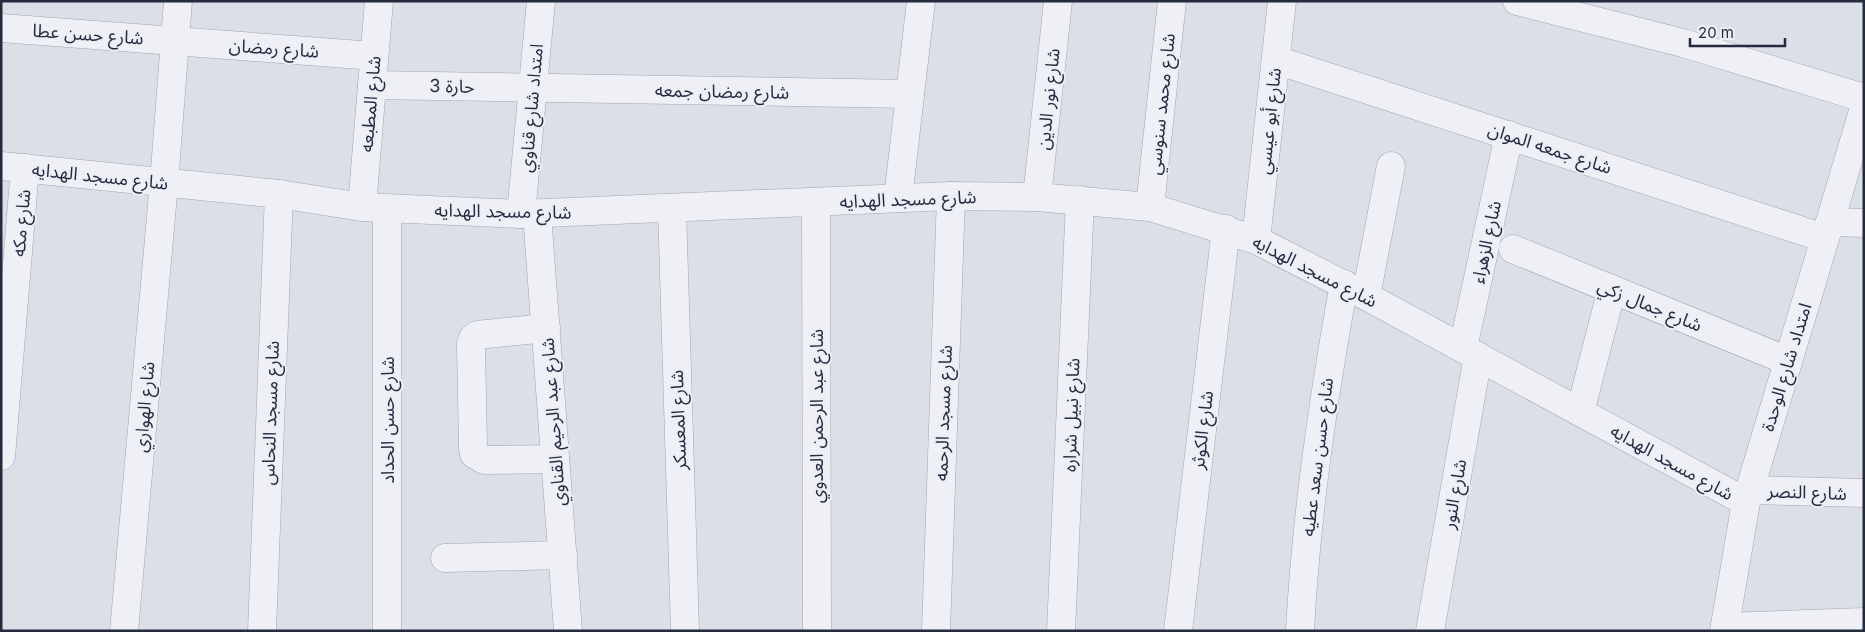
<svg xmlns="http://www.w3.org/2000/svg" width="1865" height="632" viewBox="0 0 1865 632" font-family="Inter,'Noto Sans Arabic',sans-serif">
<style>
.lines{fill:none;stroke-linecap:round;stroke-linejoin:round}
.minor-casing{stroke:#a1a5b1;stroke-width:29}
.minor{stroke:#eff0f5;stroke-width:28}
.labels{text-anchor:middle;dominant-baseline:central;stroke-width:4;stroke-linejoin:round;paint-order:stroke}
.street-label{font-size:18px;fill:#252b3f;stroke:#ebeef5}
</style>
<rect width="100%" height="100%" fill="#dcdfe7"/>
<g class="lines">
<defs>
<g id="minor">
<polyline points="1517,1 1683,43 1864,98"/>
<polyline points="1,28 374,56"/>
<polyline points="1276,60 1824,238"/>
<polyline points="372,85 910,94"/>
<polyline points="1,166 279,194 362,207 521,214 951,196 1037,197 1150,207 1256,240 1366,296 1746,502"/>
<polyline points="1037,197 1058,1"/>
<polyline points="898,198 921,1"/>
<polyline points="816,202 817,631"/>
<polyline points="362,207 379,1"/>
<polyline points="1150,207 1172,1"/>
<polyline points="672,208 685,631"/>
<polyline points="387,209 387,631"/>
<polyline points="521,214 541,1"/>
<polyline points="537,214 568,631"/>
<polyline points="1830,222 1864,223"/>
<polyline points="1256,240 1282,1"/>
<polyline points="1513,249 1788,361"/>
<polyline points="1366,296 1391,166"/>
<polyline points="546,328 477,335 473,338 471,344 473,448 474,454 484,460 555,459"/>
<polyline points="1463,348 1509,135"/>
<polyline points="1580,412 1612,289"/>
<polyline points="1,456 25,168"/>
<polyline points="1749,490 1864,493"/>
<polyline points="445,558 563,555"/>
<polyline points="1725,627 1864,622"/>
<polyline points="124,631 164,183 178,1"/>
<polyline points="262,631 279,194"/>
<polyline points="936,631 951,196"/>
<polyline points="1061,631 1080,200"/>
<polyline points="1178,631 1226,229"/>
<path d="M1300 631C1306 514 1323 399 1344 284"/>
<polyline points="1430,631 1478,356"/>
<polyline points="1724,631 1746,502 1864,108"/>
</g>
</defs>
<use href="#minor" class="minor-casing"/>
<use href="#minor" class="minor"/>
</g>
<g class="labels">
<g class="street-label">
<text transform="translate(88 34) rotate(4)">شارع حسن عطا</text>
<text transform="translate(274 48) rotate(4)">شارع رمضان</text>
<text transform="translate(452 86) rotate(1)">حارة 3</text>
<text transform="translate(722 91) rotate(1)">شارع رمضان جمعه</text>
<text transform="translate(1048 99) rotate(-84)">شارع نور الدين</text>
<text transform="translate(370 104) rotate(-85)">شارع المطبعه</text>
<text transform="translate(1161 104) rotate(-84)">شارع محمد سنوسي</text>
<text transform="translate(531 108) rotate(-85)">امتداد شارع قناوي</text>
<text transform="translate(1269 121) rotate(-84)">شارع أبو عيسي</text>
<text transform="translate(1550 148) rotate(18)">شارع جمعه الموان</text>
<text transform="translate(100 176) rotate(6)">شارع مسجد الهدايه</text>
<text transform="translate(908 199) rotate(-2)">شارع مسجد الهدايه</text>
<text transform="translate(503 211) rotate(1)">شارع مسجد الهدايه</text>
<text transform="translate(21 223) rotate(-85)">شارع مكه</text>
<text transform="translate(1486 242) rotate(-78)">شارع الزهراء</text>
<text transform="translate(1315 271) rotate(27)">شارع مسجد الهدايه</text>
<text transform="translate(1650 305) rotate(22)">شارع جمال زكي</text>
<text transform="translate(1786 367) rotate(-73)">امتداد شارع الوحدة</text>
<text transform="translate(144 407) rotate(-85)">شارع الهواري</text>
<text transform="translate(270 413) rotate(-88)">شارع مسجد النحاس</text>
<text transform="translate(943 413) rotate(-88)">شارع مسجد الرحمه</text>
<text transform="translate(1071 415) rotate(-88)">شارع نبيل شراره</text>
<text transform="translate(816 416) rotate(-90)">شارع عبد الرحمن العدوي</text>
<text transform="translate(387 420) rotate(-90)">شارع حسن الحداد</text>
<text transform="translate(678 420) rotate(-92)">شارع المعسكر</text>
<text transform="translate(553 422) rotate(-94)">شارع عبد الرحيم القناوي</text>
<text transform="translate(1202 430) rotate(-83)">شارع الكوثر</text>
<text transform="translate(1317 457) rotate(-83)">شارع حسن سعد عطيه</text>
<text transform="translate(1672 462) rotate(29)">شارع مسجد الهدايه</text>
<text transform="translate(1807 492) rotate(2)">شارع النصر</text>
<text transform="translate(1454 494) rotate(-80)">شارع النور</text>
</g>
</g>
<rect width="1865" height="632" fill="none" stroke="#252b3f" stroke-width="5"/>
<path d="M1690 38v8h95v-8" fill="none" stroke="#252b3f" stroke-width="2.5"/>
<text x="1698" y="38" font-size="15" fill="#252b3f" stroke="#ebeef5" stroke-width="4" paint-order="stroke">20 m</text>
</svg>
